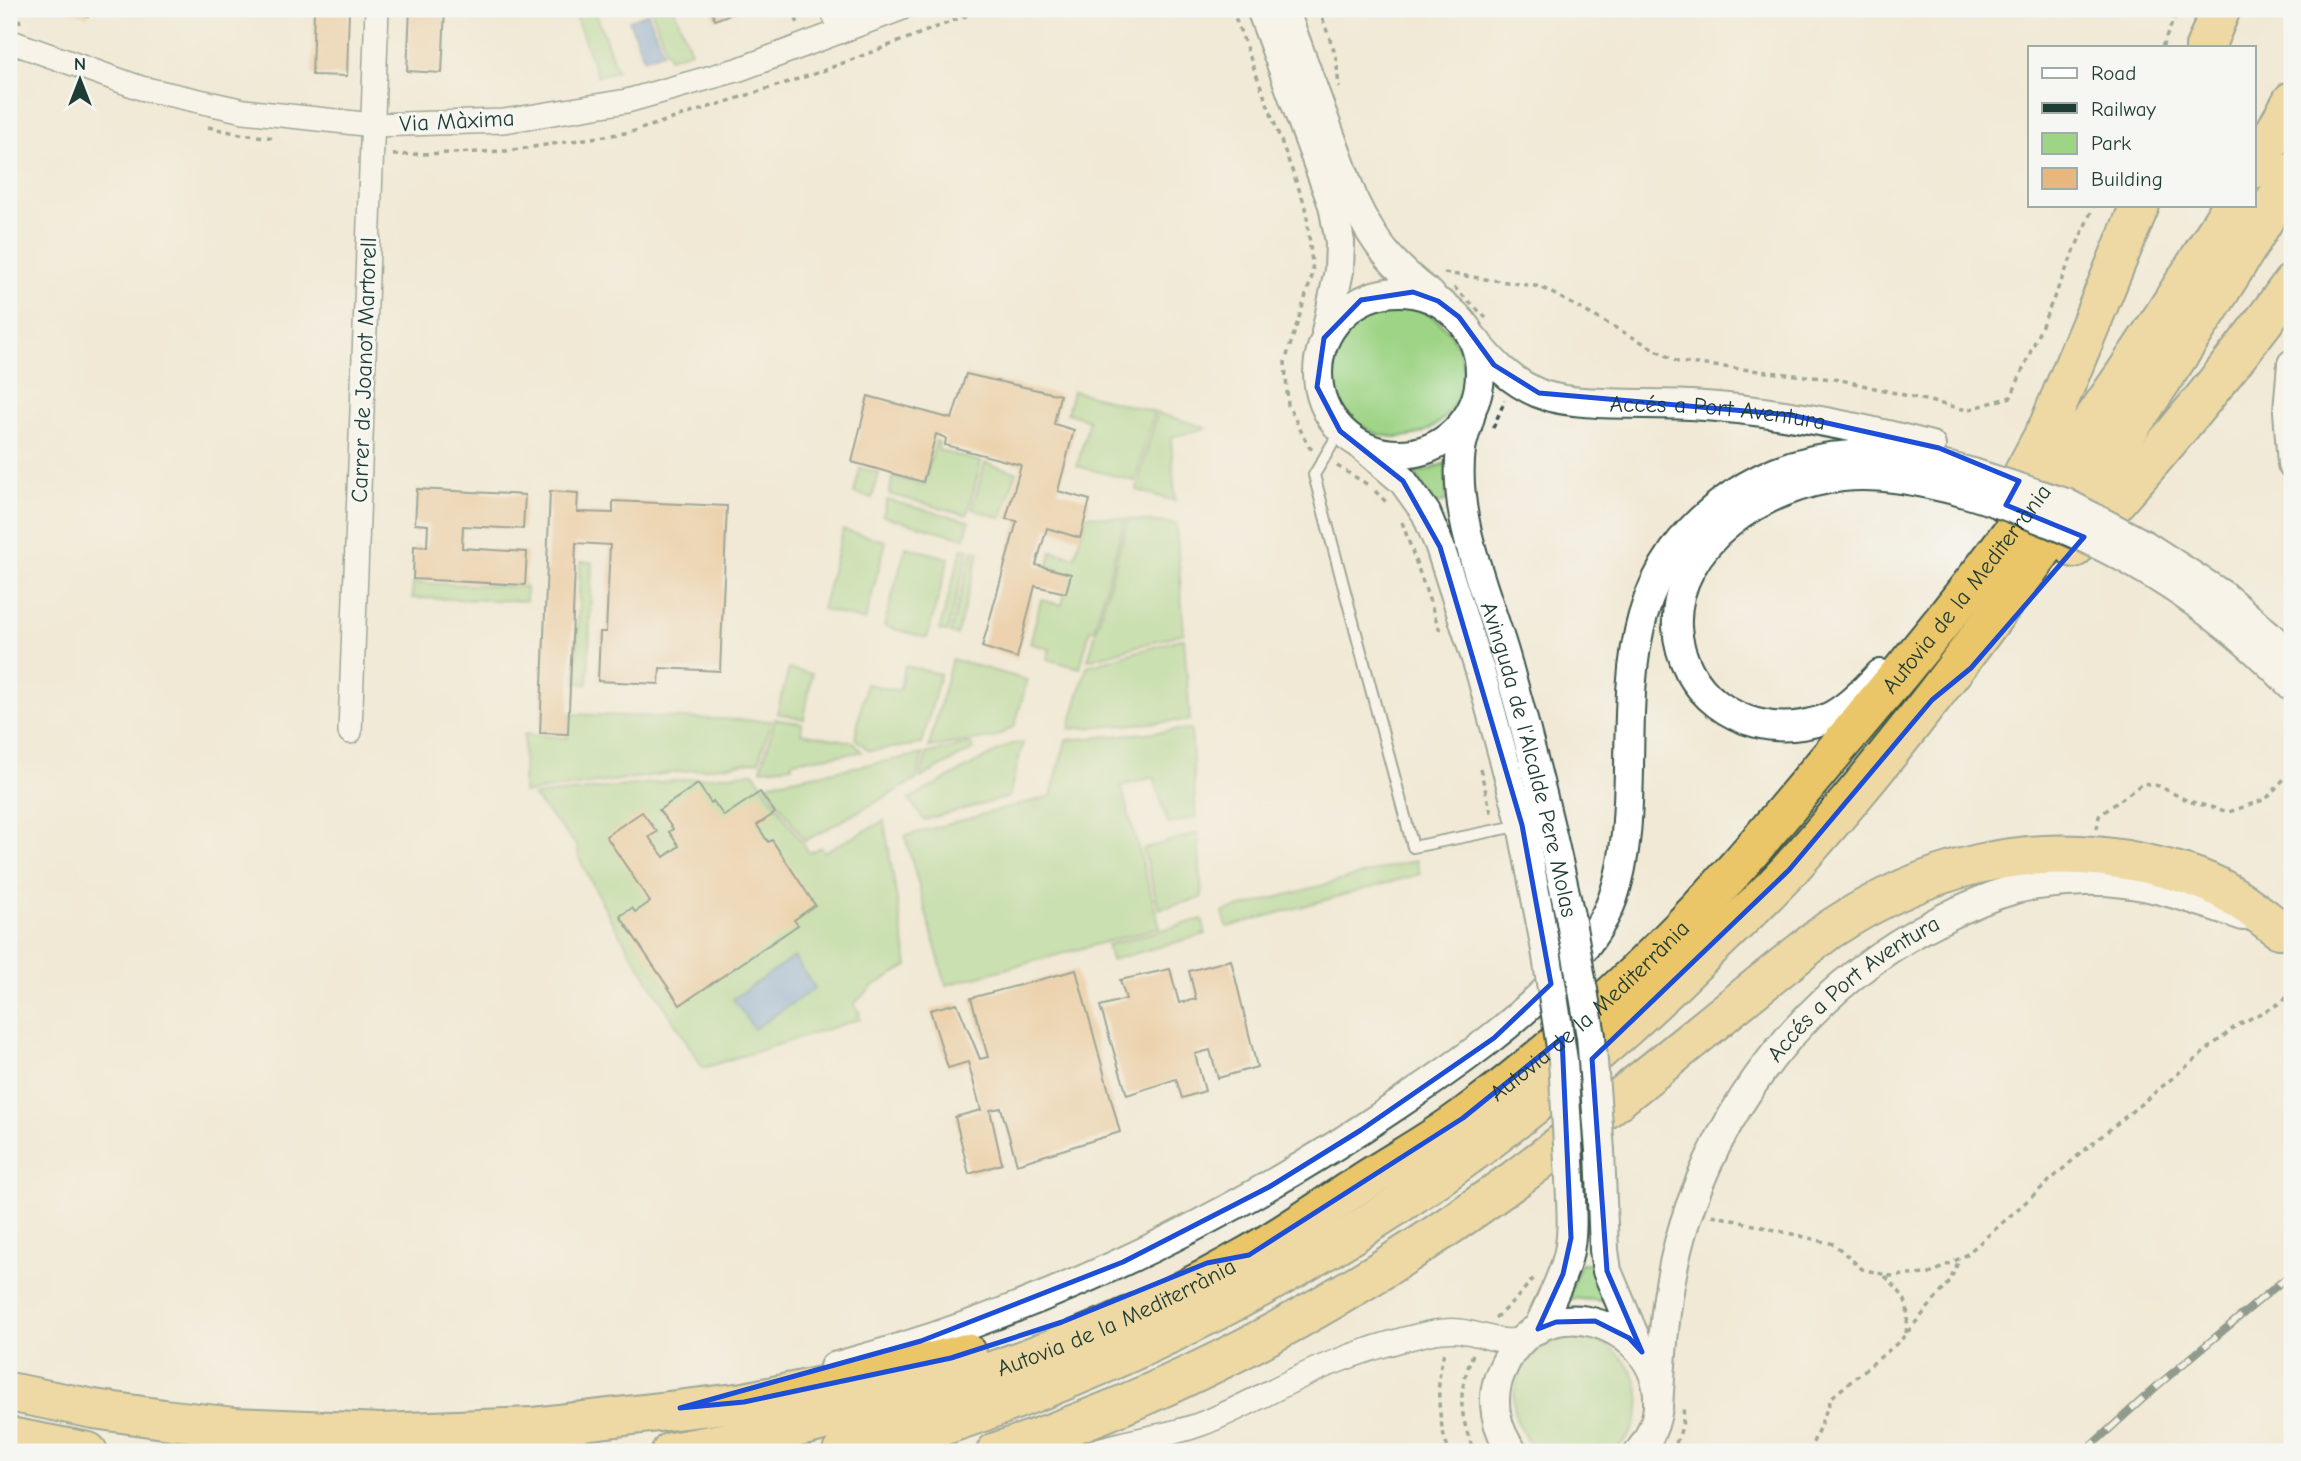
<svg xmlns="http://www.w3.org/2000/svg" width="2301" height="1461" viewBox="0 0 2301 1461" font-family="'Comic Neue',sans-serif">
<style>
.green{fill:#9ed485;stroke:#5e885c;stroke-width:2}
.water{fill:#6e9dd7;stroke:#466d86;stroke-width:2}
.building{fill:#e7b77e}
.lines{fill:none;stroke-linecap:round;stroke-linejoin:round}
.service-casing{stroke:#3e574c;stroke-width:14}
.minor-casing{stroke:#3e574c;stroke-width:26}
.tertiary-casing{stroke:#3e574c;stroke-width:32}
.motorway-casing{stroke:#3e574c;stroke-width:42}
.path{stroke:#3e574c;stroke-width:3.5;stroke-dasharray:5 5;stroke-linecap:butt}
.service{stroke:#fff;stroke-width:10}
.minor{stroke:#fff;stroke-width:23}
.tertiary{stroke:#fff;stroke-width:28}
.motorway{stroke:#eac669;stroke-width:38}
.rail-casing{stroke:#1f3d34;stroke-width:8}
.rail{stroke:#f6f6f2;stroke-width:5;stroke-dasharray:16;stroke-linecap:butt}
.tertiary-bridge-casing{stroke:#3e574c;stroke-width:32;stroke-linecap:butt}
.tertiary-bridge{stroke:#fff;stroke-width:28}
.marked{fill:none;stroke:#1d4ed8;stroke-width:5;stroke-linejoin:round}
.labels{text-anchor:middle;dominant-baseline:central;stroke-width:6;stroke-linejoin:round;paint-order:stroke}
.street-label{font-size:23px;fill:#1f3d34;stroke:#f6f6f2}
</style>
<rect width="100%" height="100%" fill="#f6f6f2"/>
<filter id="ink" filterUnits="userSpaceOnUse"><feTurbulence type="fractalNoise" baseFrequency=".0143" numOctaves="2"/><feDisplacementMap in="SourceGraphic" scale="14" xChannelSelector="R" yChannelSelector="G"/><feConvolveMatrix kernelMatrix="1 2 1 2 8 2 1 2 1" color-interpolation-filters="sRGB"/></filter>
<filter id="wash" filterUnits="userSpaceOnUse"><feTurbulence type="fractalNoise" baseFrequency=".00686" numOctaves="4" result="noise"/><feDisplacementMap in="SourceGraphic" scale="28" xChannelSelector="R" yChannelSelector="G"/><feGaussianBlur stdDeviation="1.57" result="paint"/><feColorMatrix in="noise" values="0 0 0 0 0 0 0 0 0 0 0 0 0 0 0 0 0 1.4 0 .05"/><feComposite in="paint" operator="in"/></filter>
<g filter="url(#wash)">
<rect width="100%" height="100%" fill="#f1e9d5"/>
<g class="green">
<polygon points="573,9 598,9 595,10 617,71 597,76"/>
<polygon points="651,9 674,9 691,51 669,58"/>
<circle cx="1398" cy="372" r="65"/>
<polygon points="1073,391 1154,412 1135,481 1077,466 1089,420 1067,413"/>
<polygon points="1157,413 1207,428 1171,437 1175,501 1136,490"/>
<polygon points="936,441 939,442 938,450 981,462 967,515 889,494 893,477 924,485"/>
<polygon points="985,463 1016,472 1002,518 972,509"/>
<polygon points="1446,463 1447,500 1435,505 1414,472 1426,471"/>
<polygon points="860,468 879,473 872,498 854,493"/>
<polygon points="887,500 969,521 965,538 883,516"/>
<polygon points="1086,515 1125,519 1094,630 1090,630 1080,668 1047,659 1050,649 1030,643 1041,600 1062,605 1070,574 1048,567 1052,551 1075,557"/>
<polygon points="1128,519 1176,524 1184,633 1088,660"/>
<polygon points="843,530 886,541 865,621 822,609"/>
<polygon points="906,547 949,558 927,638 884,626"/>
<polygon points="962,548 969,549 947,632 939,630"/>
<polygon points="973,550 979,552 957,635 950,633"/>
<polygon points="580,562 592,562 588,684 576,683"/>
<polygon points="413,583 526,587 526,601 412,598"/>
<polygon points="1184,638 1190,720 1069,729 1087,666"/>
<polygon points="952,659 1027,680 1015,726 993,738 929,747"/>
<polygon points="905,666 940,674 922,744 869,751 855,738 866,684 899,691"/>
<polygon points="789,669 812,674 804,719 777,713"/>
<polygon points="568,714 771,721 759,761 523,793 524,734 567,738"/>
<polygon points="775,719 802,723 801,733 853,742 862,752 792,761 792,766 761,769"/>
<polygon points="1191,729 1196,817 1168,824 1154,777 1121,786 1160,927 946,985 905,836 1051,796 1066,740"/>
<polygon points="1023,743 1009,797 924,820 909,799 1011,744"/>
<polygon points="971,744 974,749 920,778 927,753"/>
<polygon points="923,754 916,780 805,841 766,784"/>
<polygon points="754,772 809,853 821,847 824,852 884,821 908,966 873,986 854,1004 860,1014 857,1015 860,1019 703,1068 611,920 579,858 577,846 533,796"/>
<polygon points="1198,833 1202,898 1159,909 1143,849"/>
<polygon points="1416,860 1420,874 1227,927 1223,912"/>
<polygon points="1202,919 1206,934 1111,960 1107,945"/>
<polygon points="1580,1263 1592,1263 1604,1301 1568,1298"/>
<path d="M1568 1338C1633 1333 1667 1413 1612 1452 1596 1452 1555 1456 1541 1452 1534 1450 1526 1440 1523 1433 1499 1394 1524 1346 1568 1338Z"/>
</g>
<g class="water">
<polygon points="648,13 663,52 644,59 629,20"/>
<polygon points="794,957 815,988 754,1029 733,999"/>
</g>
<g id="blocks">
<g class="building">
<polygon points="63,9 91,9 88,17"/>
<polygon points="314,9 349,9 347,76 312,75"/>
<polygon points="410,9 445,9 442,73 407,71"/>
<polygon points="711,9 743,9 715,20"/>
<polygon points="966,374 1060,395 1054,424 1074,430 1058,491 1090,500 1080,538 1047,528 1036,565 1071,574 1066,593 1035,586 1017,658 982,647 1017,521 1006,519 1021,465 945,445 946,438 936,434 923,482 852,462 868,396 952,419"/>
<polygon points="417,489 525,495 523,529 463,526 462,548 527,552 525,585 413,579 414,546 427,547 428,525 415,524"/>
<polygon points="550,491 578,493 577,512 613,513 613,501 727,506 720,671 660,668 659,684 598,681 600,632 606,632 610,545 576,543 568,734 540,733"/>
<polygon points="698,784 711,803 713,801 724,816 760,792 775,813 757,825 768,842 772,840 815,905 794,920 798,925 680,1005 620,916 632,908 635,912 650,902 606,836 642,812 657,832 649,837 664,857 679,846 669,832 673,829 659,810"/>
<polygon points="1231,960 1257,1067 1218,1078 1210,1050 1195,1054 1205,1091 1182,1098 1176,1079 1127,1095 1100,1006 1126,999 1120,980 1170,969 1179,1003 1196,999 1189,971"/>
<polygon points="1076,970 1120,1132 1017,1164 1001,1108 990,1110 1002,1164 969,1174 955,1117 981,1110 968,1062 948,1068 930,1010 957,1003 980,1059 988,1057 971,998"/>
</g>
</g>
</g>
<g filter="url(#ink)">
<use href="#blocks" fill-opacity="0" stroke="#3e574c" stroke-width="2"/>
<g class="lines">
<defs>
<polyline id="service" points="1340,431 1314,475 1413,847 1522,825"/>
<g id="minor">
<polyline points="832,9 841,31"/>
<polyline points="9,41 141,88 244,111 373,125 504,121 627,101 740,69 900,9"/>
<polyline points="350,732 377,9"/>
<path d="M1092 1452C1128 1440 1166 1437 1201 1424 1244 1408 1284 1382 1327 1365 1359 1352 1394 1341 1429 1333 1440 1331 1454 1329 1466 1332 1486 1335 1503 1345 1523 1339"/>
</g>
<g id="tertiary">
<polyline points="1261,9 1333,205 1340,242 1339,271 1326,332"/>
<path d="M1284 9 1354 201C1374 244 1393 266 1431 295"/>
<circle cx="1399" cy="373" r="81"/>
<path id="s1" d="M1474 339C1492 362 1510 381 1538 393 1574 408 1649 402 1691 405 1773 410 1852 425 1931 446"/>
<polyline points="2292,364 2288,411 2292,464"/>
<path id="s2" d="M1471 413C1468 425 1463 437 1461 449 1452 521 1488 594 1507 662 1531 746 1552 831 1570 916"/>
<polyline points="1362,446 1403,481 1426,513 1440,547 1480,671 1522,825 1546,950"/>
<polyline points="2145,545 2224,596 2292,655"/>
<path d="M2130 561C2190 595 2244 636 2292 686"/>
<path d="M1880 674C1864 690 1848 708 1827 718 1820 722 1810 723 1802 725 1739 735 1681 692 1677 627 1673 542 1767 485 1842 477 1883 473 1923 482 1962 492"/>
<polyline points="1600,1151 1604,1250 1607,1271 1639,1347"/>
<path d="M1538 1329C1548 1304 1562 1281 1568 1256 1574 1231 1571 1204 1570 1178"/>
<path d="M834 1367C1036 1313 1227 1221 1399 1104 1458 1064 1515 1025 1564 972 1583 951 1603 926 1613 898 1627 857 1628 813 1629 770 1630 658 1630 565 1732 495 1812 441 1885 450 1973 473"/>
<path id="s3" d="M1658 1406C1663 1337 1666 1273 1690 1207 1734 1083 1823 978 1942 919 1965 907 1990 896 2015 889 2037 884 2062 882 2084 881 2140 879 2191 898 2243 916"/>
<path d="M1513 1452C1496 1430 1489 1399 1501 1372 1549 1257 1714 1353 1639 1452"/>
</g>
<g id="motorway">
<polyline points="2205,47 2221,9"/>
<polyline points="2254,169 2292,101"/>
<polyline points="2007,504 2049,425 2140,205"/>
<path d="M2074 548C2151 464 2225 376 2292 283"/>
<polyline points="9,1392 94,1409 164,1419 234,1427 382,1433 532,1427 744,1402 895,1371 967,1353"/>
<polyline points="9,1437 88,1452"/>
<path id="s4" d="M671 1452C866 1421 1077 1354 1249 1255 1288 1233 1325 1206 1363 1182 1397 1160 1434 1140 1467 1115 1536 1064 1603 1006 1664 945 1733 877 1793 800 1856 726 1995 563 2123 389 2232 205"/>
<path d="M842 1452C874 1444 907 1437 939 1427 1236 1328 1483 1173 1705 953 1734 925 1764 898 1790 869 1873 777 1948 679 2021 580 2118 448 2211 314 2292 172"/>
<path d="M996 1452C1181 1392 1357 1295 1514 1180 1622 1100 1723 1012 1829 930 1925 867 2027 839 2142 863 2170 869 2202 877 2227 892 2245 902 2262 917 2279 929"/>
</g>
</defs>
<use href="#service" class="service-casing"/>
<use href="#minor" class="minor-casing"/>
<use href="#tertiary" class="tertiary-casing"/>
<use href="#motorway" class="motorway-casing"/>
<g class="path">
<polyline points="17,9 20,23"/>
<polyline points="792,9 799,26"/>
<polyline points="1232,9 1306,208 1313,273 1285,362 1288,405 1309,447 1313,450"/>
<polyline points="1319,9 1336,56 1339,88"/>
<polyline points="2162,47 2178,9"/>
<polyline points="208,127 240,134 276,138"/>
<polyline points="393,155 506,151 631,132 817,73 984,9"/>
<polyline points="1444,273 1541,287 1678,362 1841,380 1967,410 2011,397 2094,205"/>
<polyline points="1454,287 1486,318"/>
<polyline points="1493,428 1505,400"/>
<polyline points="1337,466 1370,486"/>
<polyline points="1375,491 1389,505"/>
<polyline points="1402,522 1440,631"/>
<polyline points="1480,769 1492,816"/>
<polyline points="2097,829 2099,816 2143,783 2159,786 2188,801 2229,812 2266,799 2292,770"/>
<polyline points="1712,1215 1834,1244 1862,1269 1890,1276 1930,1274 1966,1255 2081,1153 2236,1026 2282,1002 2292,990"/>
<path d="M1885 1276C1907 1300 1910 1300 1906 1333"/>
<polyline points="1495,1318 1513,1302 1534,1278"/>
<path d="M1444 1353C1435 1378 1438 1429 1450 1452"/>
<path d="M1473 1354C1457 1394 1459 1412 1474 1452"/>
<path d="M1671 1452C1680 1437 1685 1422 1683 1405"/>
<polyline points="1809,1452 1832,1397 1900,1341 1949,1283 1959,1260"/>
</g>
<use href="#service" class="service"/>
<use href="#minor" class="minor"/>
<use href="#tertiary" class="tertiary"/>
<use href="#motorway" class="motorway"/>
<defs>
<polyline id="rail" points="2084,1452 2157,1386 2292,1273"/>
</defs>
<use href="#rail" class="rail-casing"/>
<use href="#rail" class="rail"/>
<defs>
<g id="tertiary-bridge">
<polyline points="1973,473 2066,503 2145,545"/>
<path d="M1962 492C2021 509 2076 532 2130 561"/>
<polyline points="1570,916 1591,1036 1600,1151"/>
<polyline points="1546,950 1563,1060 1570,1178"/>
</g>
</defs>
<use href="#tertiary-bridge" class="tertiary-bridge-casing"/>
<use href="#tertiary-bridge" class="tertiary-bridge"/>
</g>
</g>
<path d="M0 0H2301V1461H0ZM1413 292 1438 301 1459 317 1494 365 1539 393 1791 415 1939 448 2019 481 2006 505 2084 537 1971 668 1932 700 1789 870 1592 1059 1607 1271 1642 1352 1629 1338 1595 1321 1556 1322 1538 1329 1563 1274 1571 1238 1562 1038 1463 1118 1249 1255 1207 1263 1062 1322 951 1358 744 1402 680 1408 921 1341 1123 1262 1269 1187 1361 1130 1494 1038 1551 984 1522 825 1440 547 1403 481 1340 431 1317 387 1324 338 1361 300Z" fill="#f1e9d5" fill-opacity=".55" fill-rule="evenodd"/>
<path class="marked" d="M1413 292 1438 301 1459 317 1494 365 1539 393 1791 415 1939 448 2019 481 2006 505 2084 537 1971 668 1932 700 1789 870 1592 1059 1607 1271 1642 1352 1629 1338 1595 1321 1556 1322 1538 1329 1563 1274 1571 1238 1562 1038 1463 1118 1249 1255 1207 1263 1062 1322 951 1358 744 1402 680 1408 921 1341 1123 1262 1269 1187 1361 1130 1494 1038 1551 984 1522 825 1440 547 1403 481 1340 431 1317 387 1324 338 1361 300Z"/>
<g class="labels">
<g class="street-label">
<text transform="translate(457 121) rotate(-3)">Via Màxima</text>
<text transform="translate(364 370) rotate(-88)">Carrer de Joanot Martorell</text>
<text stroke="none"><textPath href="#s1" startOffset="266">Accés a Port Aventura</textPath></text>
<text stroke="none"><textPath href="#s4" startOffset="1601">Autovia de la Mediterrània</textPath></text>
<text stroke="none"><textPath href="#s2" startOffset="357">Avinguda de l'Alcalde Pere Molas</textPath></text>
<text stroke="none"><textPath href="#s3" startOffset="481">Accés a Port Aventura</textPath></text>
<text stroke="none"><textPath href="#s4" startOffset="1034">Autovia de la Mediterrània</textPath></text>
<text stroke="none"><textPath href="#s4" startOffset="467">Autovia de la Mediterrània</textPath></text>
</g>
</g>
<rect width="2301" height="1461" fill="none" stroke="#f6f6f2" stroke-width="35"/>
<rect x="2028" y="46" width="228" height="161" fill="#f6f6f2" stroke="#a0aca6" stroke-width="2"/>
<rect x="2042" y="68" width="35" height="10" fill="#ffffff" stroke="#a0aca6" stroke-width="2"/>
<text x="2091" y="80" font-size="21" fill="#1f3d34">Road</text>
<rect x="2042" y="103" width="35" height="10" fill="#1f3d34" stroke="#a0aca6" stroke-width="2"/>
<text x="2091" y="116" font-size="21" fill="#1f3d34">Railway</text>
<rect x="2042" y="133" width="35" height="21" fill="#9ed485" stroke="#a0aca6" stroke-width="2"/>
<text x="2091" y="150" font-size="21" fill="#1f3d34">Park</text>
<rect x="2042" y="168" width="35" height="21" fill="#e7b77e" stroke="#a0aca6" stroke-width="2"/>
<text x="2091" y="186" font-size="21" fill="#1f3d34">Building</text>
<g transform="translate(80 80)" stroke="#f6f6f2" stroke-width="5" paint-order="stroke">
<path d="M0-5L12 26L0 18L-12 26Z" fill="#1f3d34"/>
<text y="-10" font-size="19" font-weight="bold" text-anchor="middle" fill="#1f3d34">N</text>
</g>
</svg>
